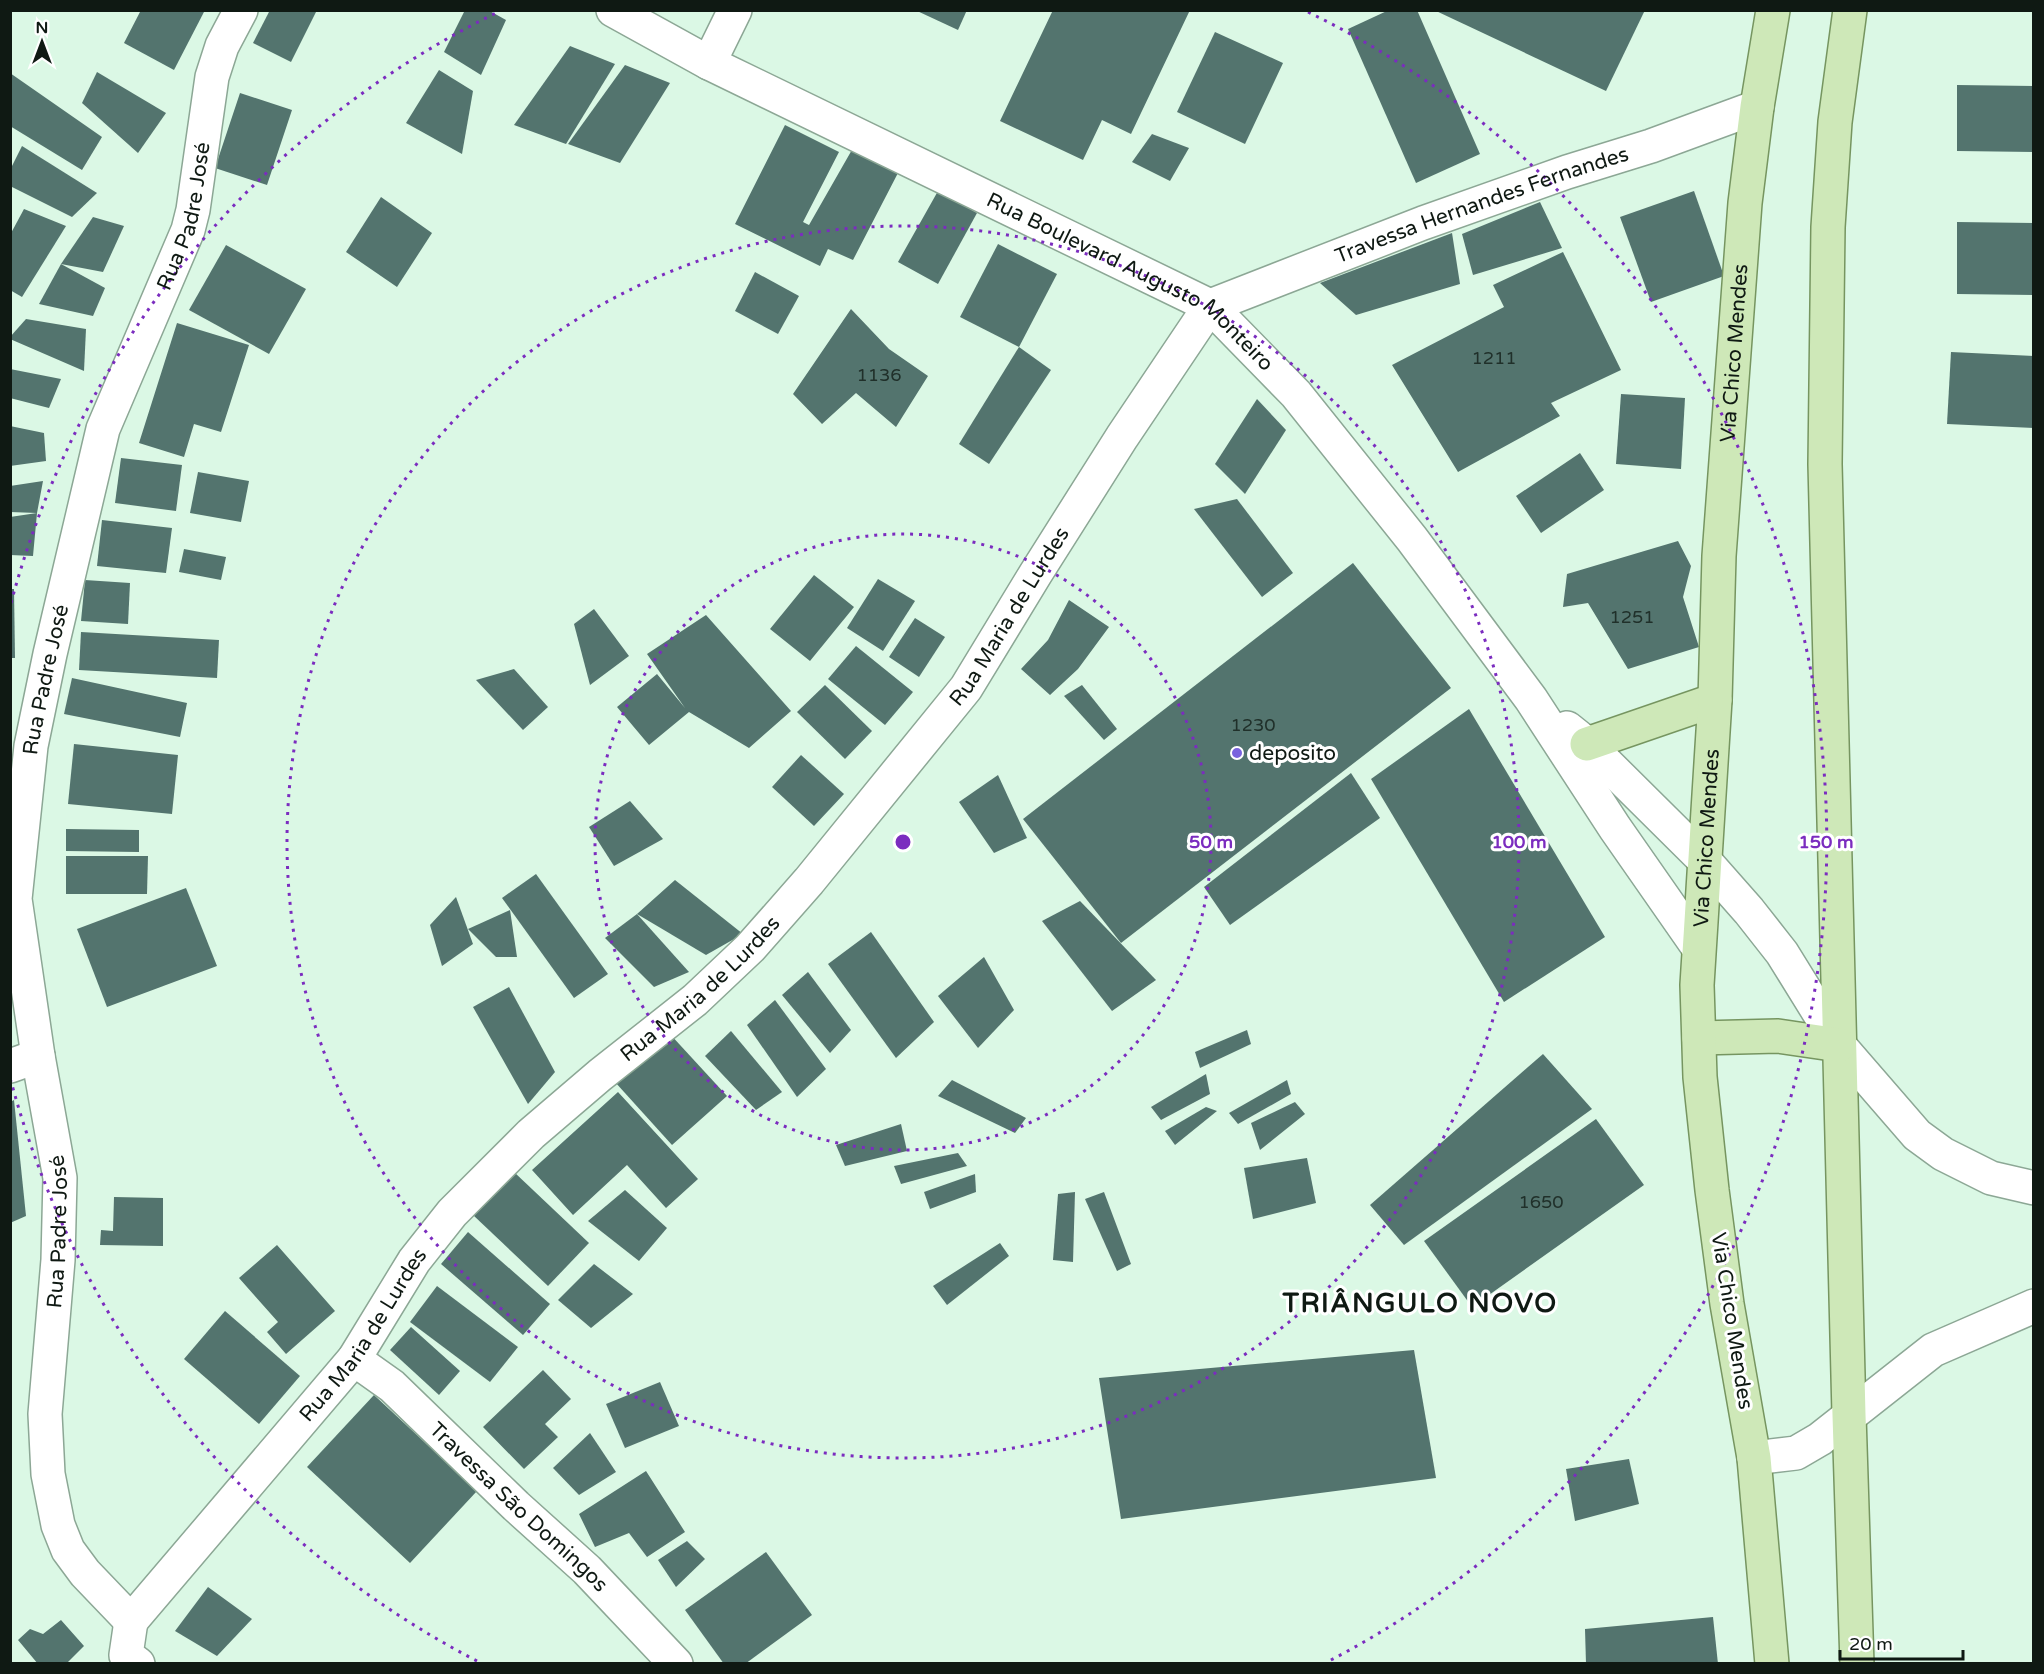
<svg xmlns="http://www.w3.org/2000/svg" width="2044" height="1674" viewBox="0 0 2044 1674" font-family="'Varela Round',sans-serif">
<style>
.building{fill:#53746e}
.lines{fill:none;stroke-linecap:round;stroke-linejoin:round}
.minor-casing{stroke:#8ca795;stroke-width:36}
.major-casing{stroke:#769560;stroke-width:36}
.minor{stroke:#fff;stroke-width:33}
.major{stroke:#cee8b8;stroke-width:33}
.ring{fill:none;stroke:#7b2cbf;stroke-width:3;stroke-dasharray:3 6}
.poi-dot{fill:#7a63de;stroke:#fff;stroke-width:2}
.labels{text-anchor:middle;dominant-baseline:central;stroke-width:6;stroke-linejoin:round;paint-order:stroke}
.number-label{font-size:18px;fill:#20302a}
.street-label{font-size:21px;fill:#0f1913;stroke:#fff}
.poi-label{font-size:21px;fill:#0f1913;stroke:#fff;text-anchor:start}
.district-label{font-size:27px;font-weight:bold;letter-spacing:1.5px;fill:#0f1913;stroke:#fff}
.centre{fill:#7b2cbf;stroke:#fff;stroke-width:3}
.ring-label{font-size:18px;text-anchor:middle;font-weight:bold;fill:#7b2cbf;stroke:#fff;stroke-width:6;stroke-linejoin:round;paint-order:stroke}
</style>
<rect width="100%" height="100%" fill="#dbf8e5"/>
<g class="building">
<polygon points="141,10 205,10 174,70 124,43"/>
<polygon points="270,10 317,10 291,62 253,43"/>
<polygon points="465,10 488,10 506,20 481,75 444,52"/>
<polygon points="915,10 967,10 958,30"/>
<polygon points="1053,10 1190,10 1131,134 1102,120 1083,160 1000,121"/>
<polygon points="1389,10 1417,10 1480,154 1416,183 1348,29"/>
<polygon points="1434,10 1645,10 1606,91"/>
<polygon points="1215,32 1283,63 1245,144 1177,112"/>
<polygon points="570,46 615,64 566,144 514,125"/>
<polygon points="625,65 670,83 620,163 568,144"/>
<polygon points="439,70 473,91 462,154 406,123"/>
<polygon points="97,72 166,113 138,153 82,103"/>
<polygon points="10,73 102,137 82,170 10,126"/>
<polygon points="1957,85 2034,86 2034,152 1957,151"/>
<polygon points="240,93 292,110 267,185 215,168"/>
<polygon points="785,125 839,152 803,222 809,225 853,148 899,171 853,260 828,249 820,266 735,224"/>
<polygon points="1152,134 1189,148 1170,181 1132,162"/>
<polygon points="22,146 97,193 72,217 10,186 10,170"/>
<polygon points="938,191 977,213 938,284 898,262"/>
<polygon points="1694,191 1724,276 1651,302 1620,217"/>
<polygon points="381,197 432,233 397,287 346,252"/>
<polygon points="1540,202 1562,248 1473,275 1462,234"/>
<polygon points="24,209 66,226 22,297 10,290 10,235"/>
<polygon points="93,217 124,226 103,272 61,264"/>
<polygon points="1957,222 2034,223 2034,295 1957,294"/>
<polygon points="1452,233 1460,284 1356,315 1320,283"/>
<polygon points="998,244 1057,274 1019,347 960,317"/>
<polygon points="226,245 306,289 269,354 189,310"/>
<polygon points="1563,252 1621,370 1551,403 1560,416 1458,472 1392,365 1504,307 1493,285"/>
<polygon points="61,264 105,288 93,316 39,304"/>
<polygon points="755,272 799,296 778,334 735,311"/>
<polygon points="851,309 889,349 928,376 896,427 856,393 822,424 793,394"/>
<polygon points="26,319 86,329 84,371 10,339 10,337"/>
<polygon points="177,323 249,345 221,432 194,424 184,457 139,443"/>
<polygon points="1019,347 1051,370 989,464 959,444"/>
<polygon points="1951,352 2034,356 2034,428 1947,424"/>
<polygon points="10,369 61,379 49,408 10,398"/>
<polygon points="1621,394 1685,398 1681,469 1616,464"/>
<polygon points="1257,399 1286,430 1245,494 1215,464"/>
<polygon points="10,426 44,433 46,461 10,466"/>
<polygon points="1580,453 1604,490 1541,533 1516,496"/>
<polygon points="121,458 182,465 176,511 115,503"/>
<polygon points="198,472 249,481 241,522 190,513"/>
<polygon points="43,481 37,513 10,512 10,486"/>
<polygon points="1237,499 1293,573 1262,597 1194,509"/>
<polygon points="37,513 33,556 10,555 10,517"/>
<polygon points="102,520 172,528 166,573 97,566"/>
<polygon points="1678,541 1691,566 1683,597 1699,647 1628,669 1588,603 1563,607 1567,574"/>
<polygon points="184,549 226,557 221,580 179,572"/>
<polygon points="1353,563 1451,688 1121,943 1023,819"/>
<polygon points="814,575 854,607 810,661 770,629"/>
<polygon points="878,579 915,601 883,651 847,628"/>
<polygon points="85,580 130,583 128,624 81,621"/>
<polygon points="10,589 14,589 15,658 10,658"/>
<polygon points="1069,600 1109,627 1078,669 1050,695 1021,669 1048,640"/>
<polygon points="594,609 629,656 590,685 574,624"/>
<polygon points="706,615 791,711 749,748 689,712 649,745 617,707 657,674 685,708 647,654"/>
<polygon points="915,618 945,637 919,677 889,657"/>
<polygon points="81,632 219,640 217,678 79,670"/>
<polygon points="856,646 913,692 885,725 828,679"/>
<polygon points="514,669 548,707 523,730 476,680"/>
<polygon points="72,678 187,703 180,737 64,714"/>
<polygon points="825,685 872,731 845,759 797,712"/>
<polygon points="1082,685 1117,729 1104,740 1064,696"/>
<polygon points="1469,709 1605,937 1504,1002 1371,779"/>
<polygon points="74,744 178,755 172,814 68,804"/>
<polygon points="801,755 844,794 814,826 772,787"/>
<polygon points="1351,773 1380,818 1230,925 1204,887"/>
<polygon points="998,775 1027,838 994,853 959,802"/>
<polygon points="630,801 663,839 614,866 589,827"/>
<polygon points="66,829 139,830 139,852 66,851"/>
<polygon points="66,856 148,856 147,894 66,894"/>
<polygon points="536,874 608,974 574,998 502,898"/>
<polygon points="675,880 743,934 706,955 637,914"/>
<polygon points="186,888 217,966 107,1007 77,929"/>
<polygon points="456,897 473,944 442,966 430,925"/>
<polygon points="1080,901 1156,980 1112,1011 1042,921"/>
<polygon points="510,910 517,957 496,957 468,929"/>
<polygon points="637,914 689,972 654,987 605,938"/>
<polygon points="871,932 934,1022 896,1058 828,964"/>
<polygon points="984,957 1014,1010 978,1048 938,996"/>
<polygon points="808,972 851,1030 830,1053 782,995"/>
<polygon points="509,987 555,1072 528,1104 473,1007"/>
<polygon points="775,1000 826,1069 797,1097 747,1025"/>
<polygon points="1247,1030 1251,1044 1200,1068 1195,1052"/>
<polygon points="731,1031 782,1092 756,1110 705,1056"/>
<polygon points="669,1033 727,1096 672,1145 615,1082"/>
<polygon points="1543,1054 1592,1109 1404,1245 1370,1205"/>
<polygon points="1206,1074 1210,1094 1161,1120 1151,1107"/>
<polygon points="952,1080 1026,1118 1015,1133 938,1096"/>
<polygon points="1287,1080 1291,1094 1238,1124 1229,1113"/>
<polygon points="618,1092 698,1179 666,1208 627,1165 573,1215 532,1170"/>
<polygon points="14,1100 26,1216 10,1223 10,1102"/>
<polygon points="1295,1102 1305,1114 1260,1150 1251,1123"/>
<polygon points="1206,1107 1217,1111 1175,1145 1165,1131"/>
<polygon points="1596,1119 1644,1185 1472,1307 1424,1241"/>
<polygon points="901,1124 907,1151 845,1166 836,1145"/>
<polygon points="958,1153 967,1166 901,1184 894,1166"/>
<polygon points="1307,1158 1316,1203 1253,1219 1244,1168"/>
<polygon points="514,1172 589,1243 548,1286 473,1215"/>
<polygon points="975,1174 976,1192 930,1209 924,1192"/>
<polygon points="625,1190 667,1228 639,1261 588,1221"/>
<polygon points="1075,1192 1073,1262 1053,1260 1058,1194"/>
<polygon points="1104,1192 1131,1264 1117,1271 1085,1199"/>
<polygon points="114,1197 163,1198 163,1246 100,1245 101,1230 113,1231"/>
<polygon points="468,1232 550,1304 523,1335 441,1264"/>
<polygon points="1000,1243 1009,1256 947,1305 933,1286"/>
<polygon points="277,1245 335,1311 286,1354 267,1332 278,1322 239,1278"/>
<polygon points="594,1264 633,1294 591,1328 558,1300"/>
<polygon points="437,1286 518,1347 490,1382 410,1322"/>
<polygon points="225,1311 300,1376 259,1424 184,1359"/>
<polygon points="411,1327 460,1371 439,1395 390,1350"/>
<polygon points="1414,1350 1436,1478 1121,1519 1099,1378"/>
<polygon points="543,1370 571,1399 545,1424 558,1437 524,1469 483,1427"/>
<polygon points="660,1382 679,1426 625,1448 606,1404"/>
<polygon points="374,1395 477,1491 410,1563 307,1467"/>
<polygon points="590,1433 616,1472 579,1495 553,1468"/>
<polygon points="1629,1459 1639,1504 1575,1521 1566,1469"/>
<polygon points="646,1471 685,1532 647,1557 629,1533 595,1547 579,1514"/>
<polygon points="687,1541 705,1559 676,1587 658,1560"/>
<polygon points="766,1552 812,1615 745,1664 724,1664 685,1610"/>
<polygon points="208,1587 252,1619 217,1656 175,1631"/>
<polygon points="1713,1617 1718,1664 1586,1664 1585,1629"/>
<polygon points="61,1620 84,1646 66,1664 38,1664 18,1640 30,1629 43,1634"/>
</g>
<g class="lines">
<defs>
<g id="minor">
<path id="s1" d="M613 10 709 63 1210 306 1296 394 1412 539 1531 699 1615 828 1698 947"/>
<polyline points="709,63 735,10"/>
<polyline points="1567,728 1587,744 1704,860 1749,911 1782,953 1839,1045 1917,1135 1943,1154 1991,1178 2034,1188"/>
<polyline points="10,1066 38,1056"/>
<path id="s2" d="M354 1359 392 1386 516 1506 587 1570 676 1664"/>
<polyline points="1754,1458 1796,1453 1820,1439 1933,1350 2034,1306"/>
<path id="s3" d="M131 1621 354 1359 414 1261 452 1213 531 1134 600 1075 695 1000 750 948 809 881 966 688 1036 573 1122 437 1210 306 1423 223 1567 172 1651 146 1757 107"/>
<path id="s4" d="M131 1621 85 1573 68 1550 58 1525 48 1474 45 1414 58 1260 60 1178 38 1056 15 899 31 746 50 654 103 429 188 230 193 210 212 77 222 46 241 10"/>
<polyline points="131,1621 126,1655 138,1664"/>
</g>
<g id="major">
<polyline points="1850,10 1835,122 1828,227 1825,464 1849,1415 1857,1664"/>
<polyline points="1587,744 1715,700"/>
<polyline points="1699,1038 1778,1036 1839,1045"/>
<path id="s5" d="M1772 1664 1754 1458 1727 1304 1712 1190 1700 1077 1697 985 1715 700 1719 556 1745 203 1757 107 1773 10"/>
</g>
</defs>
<use href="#minor" class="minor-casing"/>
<use href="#major" class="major-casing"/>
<use href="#minor" class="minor"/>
<use href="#major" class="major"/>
</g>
<g class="ring">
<circle cx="903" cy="842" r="308"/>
<circle cx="903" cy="842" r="616"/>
<path d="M477 1661A923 923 0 0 1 11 1081M11 603A923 923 0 0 1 498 12M1308 12A923 923 0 0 1 1329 1661"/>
</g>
<circle class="poi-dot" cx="1237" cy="753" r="6"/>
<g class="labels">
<g class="number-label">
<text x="1494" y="358">1211</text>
<text x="879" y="375">1136</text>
<text x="1632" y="617">1251</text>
<text x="1253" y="725">1230</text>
<text x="1541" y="1202">1650</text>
</g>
<g class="street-label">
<text stroke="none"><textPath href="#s3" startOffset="2001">Travessa Hernandes Fernandes</textPath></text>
<text stroke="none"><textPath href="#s4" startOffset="1461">Rua Padre José</textPath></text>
<text stroke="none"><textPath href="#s1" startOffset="586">Rua Boulevard Augusto Monteiro</textPath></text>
<text stroke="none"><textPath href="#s5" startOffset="1317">Via Chico Mendes</textPath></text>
<text stroke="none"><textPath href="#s3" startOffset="1341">Rua Maria de Lurdes</textPath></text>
<text stroke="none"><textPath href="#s4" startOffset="975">Rua Padre José</textPath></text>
<text stroke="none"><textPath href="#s5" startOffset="831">Via Chico Mendes</textPath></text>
<text stroke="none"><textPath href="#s3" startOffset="855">Rua Maria de Lurdes</textPath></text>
<text stroke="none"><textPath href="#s4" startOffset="417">Rua Padre José</textPath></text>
<text transform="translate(1732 1321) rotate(81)">Via Chico Mendes</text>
<text stroke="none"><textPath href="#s3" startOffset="369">Rua Maria de Lurdes</textPath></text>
<text stroke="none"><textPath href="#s2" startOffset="222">Travessa São Domingos</textPath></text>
</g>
<g class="poi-label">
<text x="1249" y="753">deposito</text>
</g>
<g class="district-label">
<text x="1420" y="1303">TRIÂNGULO NOVO</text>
</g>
</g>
<circle cx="903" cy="842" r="9" class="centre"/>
<g class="ring-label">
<text x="1211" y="848">50 m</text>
<text x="1519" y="848">100 m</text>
<text x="1826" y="848">150 m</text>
</g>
<rect width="2044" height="1674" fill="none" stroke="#0f1913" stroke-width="24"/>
<g transform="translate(42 42)" stroke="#ffffff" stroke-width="4.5" paint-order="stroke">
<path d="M0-4.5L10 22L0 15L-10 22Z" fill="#0f1913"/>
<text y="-9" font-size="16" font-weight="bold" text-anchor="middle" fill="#0f1913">N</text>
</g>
<path d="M1840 1650v9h123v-9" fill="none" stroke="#0f1913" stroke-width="3"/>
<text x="1849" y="1650" font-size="18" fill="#0f1913" stroke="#ffffff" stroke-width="4.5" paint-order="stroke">20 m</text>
</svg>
